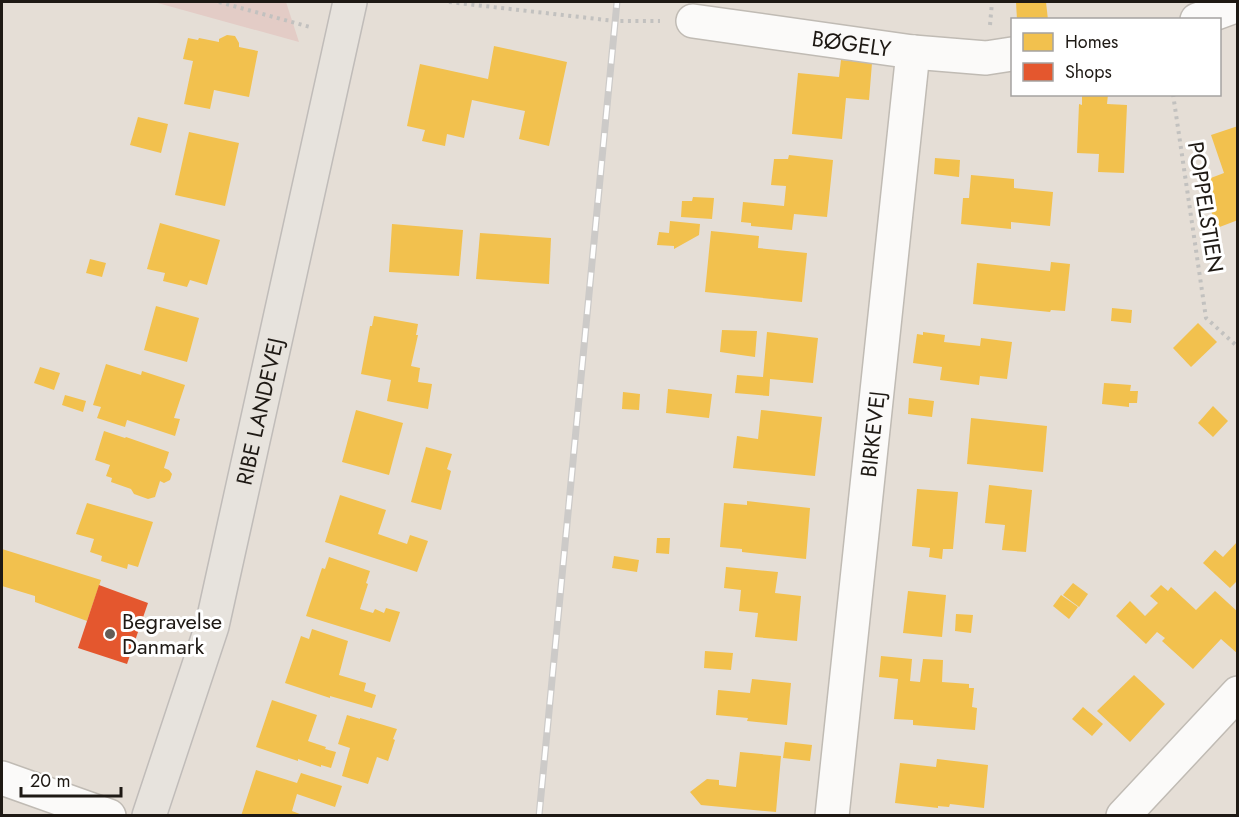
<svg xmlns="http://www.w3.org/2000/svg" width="1239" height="817" viewBox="0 0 1239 817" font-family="Jost,sans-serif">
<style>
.green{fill:#e3ccc6}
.homes{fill:#f2c14e}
.shops{fill:#e4572e}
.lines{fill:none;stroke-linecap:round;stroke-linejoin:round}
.minor-casing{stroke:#c0bbb4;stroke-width:36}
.major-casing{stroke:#c0bcb9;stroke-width:36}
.path{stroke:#c2c1bf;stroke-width:4;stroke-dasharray:3 4.5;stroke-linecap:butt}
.minor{stroke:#fbfaf9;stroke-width:33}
.major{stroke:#e7e3dd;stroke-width:33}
.rail-casing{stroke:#cccac8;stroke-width:7}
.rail{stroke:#fff;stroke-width:4.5;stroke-dasharray:14;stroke-linecap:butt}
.poi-dot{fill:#645e58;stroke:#fff;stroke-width:2}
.labels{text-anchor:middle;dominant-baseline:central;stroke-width:6;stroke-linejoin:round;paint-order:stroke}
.street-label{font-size:22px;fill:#1e1914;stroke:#fff}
.poi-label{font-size:22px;fill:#1e1914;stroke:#fff;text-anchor:start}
</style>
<rect width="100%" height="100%" fill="#e5ded6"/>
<polygon class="green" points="154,2 286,2 299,42"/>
<g class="homes">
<polygon points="1016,2 1046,2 1048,20 1017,20"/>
<polygon points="227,35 235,36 239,43 239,47 258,51 249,97 214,90 210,109 184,104 193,61 183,59 188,38 198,40 199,38 219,42 219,39"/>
<polygon points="494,46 567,62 549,146 519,139 525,111 472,100 464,138 447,134 445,146 422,141 425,130 407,126 420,64 488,79"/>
<polygon points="841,60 872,63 869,100 846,98 842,139 792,134 798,73 839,77"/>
<polygon points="1082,94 1108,94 1107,104 1127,105 1124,173 1098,172 1099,154 1077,153 1079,104 1082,105"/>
<polygon points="138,117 168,124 161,153 130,145"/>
<polygon points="1238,126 1238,220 1217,228 1205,193 1207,192 1203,181 1224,173 1211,135"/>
<polygon points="189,132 239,143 225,206 175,195"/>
<polygon points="789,155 833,160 827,217 794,214 792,230 751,226 751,223 741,222 743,202 784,206 786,186 771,185 774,159 788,159"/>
<polygon points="935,158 960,160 959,177 934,174"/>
<polygon points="971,175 1014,179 1014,188 1053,192 1050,226 1011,222 1011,229 961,224 963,198 969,198"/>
<polygon points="693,197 714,198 712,219 681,217 682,201 692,201"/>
<polygon points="670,221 700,224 699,235 674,249 674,246 657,245 659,232 669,233"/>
<polygon points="160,223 220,240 207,285 190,280 187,287 163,281 165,273 147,269"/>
<polygon points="392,224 463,230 459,276 389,272"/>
<polygon points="711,231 759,236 758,248 807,253 802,302 705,292"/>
<polygon points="480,233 551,238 549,284 476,279"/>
<polygon points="90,259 106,263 102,277 86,273"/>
<polygon points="1051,262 1070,264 1065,311 1051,310 1050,312 973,304 977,263 1050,271"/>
<polygon points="156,306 199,318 187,362 144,350"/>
<polygon points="1112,308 1132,310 1131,323 1111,321"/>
<polygon points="374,316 418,324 416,335 418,335 411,366 420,368 418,382 432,384 428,409 387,401 391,380 361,374 370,326 372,326"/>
<polygon points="1198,323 1217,342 1191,367 1173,348"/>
<polygon points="722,330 757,331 755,357 720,352"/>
<polygon points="767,332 818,338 813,383 770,379 769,396 735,393 737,375 763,377"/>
<polygon points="923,332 945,335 944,342 980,346 981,338 1012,342 1007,379 980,376 979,385 940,380 942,367 913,363 917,334 923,335"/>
<polygon points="106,364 141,375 142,371 185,385 174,418 180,419 175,436 127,420 125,427 97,418 101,407 93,405"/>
<polygon points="40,367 60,373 54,390 34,383"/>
<polygon points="1104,383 1131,385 1130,391 1138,391 1137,403 1129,403 1129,407 1102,404"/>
<polygon points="668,389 712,394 709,418 666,413"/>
<polygon points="623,392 640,394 639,410 622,409"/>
<polygon points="65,395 86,401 83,412 62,405"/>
<polygon points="909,398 934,401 932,417 908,414"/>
<polygon points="1213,406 1228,421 1213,437 1198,423"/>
<polygon points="356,410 403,423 389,475 342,462"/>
<polygon points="761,410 822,417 815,476 733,468 737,436 758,439"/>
<polygon points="971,418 1047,426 1043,472 967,464"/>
<polygon points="104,431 125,438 126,437 169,452 164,468 169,470 172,474 170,480 164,483 160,481 155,497 148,499 134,494 131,489 111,482 112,478 106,476 110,465 95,460"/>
<polygon points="426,447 452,454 447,469 451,471 441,510 411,502"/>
<polygon points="989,485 1032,490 1026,552 1002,550 1005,525 985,523"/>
<polygon points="917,489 958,492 953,549 943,549 942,559 929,557 930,548 912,546"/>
<polygon points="340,495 386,510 378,534 407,544 410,535 428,541 417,572 325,542"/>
<polygon points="747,501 810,508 806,559 742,552 742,549 720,547 724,503 747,505"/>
<polygon points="87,503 153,522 138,567 128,564 127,569 101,561 102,556 90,552 94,539 76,534"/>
<polygon points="657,538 670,538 669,554 656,553"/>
<polygon points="1238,541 1238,580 1230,588 1203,563 1215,550 1223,557"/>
<polygon points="2,549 101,580 87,621 35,602 35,596 2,586"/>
<polygon points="614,556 639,560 637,572 612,568"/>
<polygon points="329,557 370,571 366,583 368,584 360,609 373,613 375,609 384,613 386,608 400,612 390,642 306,616 322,568 325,569"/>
<polygon points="726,567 778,572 775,593 801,596 797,641 755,637 758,613 739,611 741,590 724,588"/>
<polygon points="1073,583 1088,594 1079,607 1063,595"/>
<polygon points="1161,585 1168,591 1171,587 1196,610 1215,591 1238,612 1238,654 1221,639 1193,669 1162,641 1165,638 1157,632 1146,644 1116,616 1130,601 1145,616 1158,603 1150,596"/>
<polygon points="908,591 946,595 942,637 903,633"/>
<polygon points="1061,595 1078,607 1069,619 1053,606"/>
<polygon points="956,614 973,615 971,633 955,631"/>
<polygon points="312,629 348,641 339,675 366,683 364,691 376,695 372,708 330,696 330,698 285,683 301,636 309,639"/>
<polygon points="705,651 733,653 731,670 704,668"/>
<polygon points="881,656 912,659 910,681 920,682 923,659 943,660 942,682 969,684 969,688 974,688 972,707 977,708 975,730 913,725 913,720 894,719 898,679 879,677"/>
<polygon points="1134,675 1165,704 1130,742 1097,711"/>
<polygon points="752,679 791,683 787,725 747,721 748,718 716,715 718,690 750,693"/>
<polygon points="272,700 317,715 308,741 326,747 325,749 336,752 331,768 321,765 321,767 298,759 298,761 256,747"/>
<polygon points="1083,707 1103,724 1092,736 1072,719"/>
<polygon points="347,715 360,719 360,718 397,729 393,739 395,740 388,761 377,757 368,784 342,776 350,748 338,744"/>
<polygon points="785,742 812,745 810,761 783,758"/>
<polygon points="740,752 781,756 776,812 701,805 690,792 707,779 719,780 719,785 736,787"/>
<polygon points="937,759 988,765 984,808 950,804 949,807 938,806 938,808 895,803 900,763 936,767"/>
<polygon points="256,770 297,783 301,773 342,786 335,807 297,794 292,811 305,816 241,816"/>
</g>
<polygon class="shops" points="99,585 148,603 127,664 78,648"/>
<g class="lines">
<defs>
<g id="minor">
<polyline points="1197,20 1238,5"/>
<path id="s1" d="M693 21 913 52 986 58 1012 54"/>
<polyline points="2,778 109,816"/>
<path id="s2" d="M832 816 913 52"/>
<polyline points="1123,816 1238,693"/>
</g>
<g id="major">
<path id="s3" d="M149 816 212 626 350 2"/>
</g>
</defs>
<use href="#minor" class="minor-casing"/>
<use href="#major" class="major-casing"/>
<g class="path">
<polyline points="219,2 310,27"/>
<polyline points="449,2 615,21 660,21"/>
<polyline points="990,25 992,2"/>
<polyline points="1173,94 1206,318 1238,347"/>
</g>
<use href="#minor" class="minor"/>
<use href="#major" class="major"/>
<defs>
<polyline id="rail" points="539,816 617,2"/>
</defs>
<use href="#rail" class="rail-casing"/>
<use href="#rail" class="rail"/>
</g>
<circle class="poi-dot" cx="110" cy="634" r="6"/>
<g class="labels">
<g class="street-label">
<text stroke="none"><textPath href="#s1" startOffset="160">BØGELY</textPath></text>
<text transform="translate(1206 207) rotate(81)">POPPELSTIEN</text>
<text stroke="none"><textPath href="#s3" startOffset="420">RIBE LANDEVEJ</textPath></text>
<text stroke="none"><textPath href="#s2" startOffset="384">BIRKEVEJ</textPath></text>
</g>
<g class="poi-label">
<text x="122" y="621">Begravelse<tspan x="122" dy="25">Danmark</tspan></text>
</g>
</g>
<rect width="1239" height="817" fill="none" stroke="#1e1914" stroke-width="6"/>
<rect x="1011" y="18" width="210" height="78" fill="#ffffff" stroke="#a5a3a1" stroke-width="1.5"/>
<rect x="1023" y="33" width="30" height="18" fill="#f2c14e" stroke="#a5a3a1" stroke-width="1.5"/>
<text x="1065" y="48" font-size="18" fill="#1e1914">Homes</text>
<rect x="1023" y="63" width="30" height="18" fill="#e4572e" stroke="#a5a3a1" stroke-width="1.5"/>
<text x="1065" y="78" font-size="18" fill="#1e1914">Shops</text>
<path d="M21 787v9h100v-9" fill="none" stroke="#1e1914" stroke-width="3"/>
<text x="30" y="787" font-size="18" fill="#1e1914" stroke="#ffffff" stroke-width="4.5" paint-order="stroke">20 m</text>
</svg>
